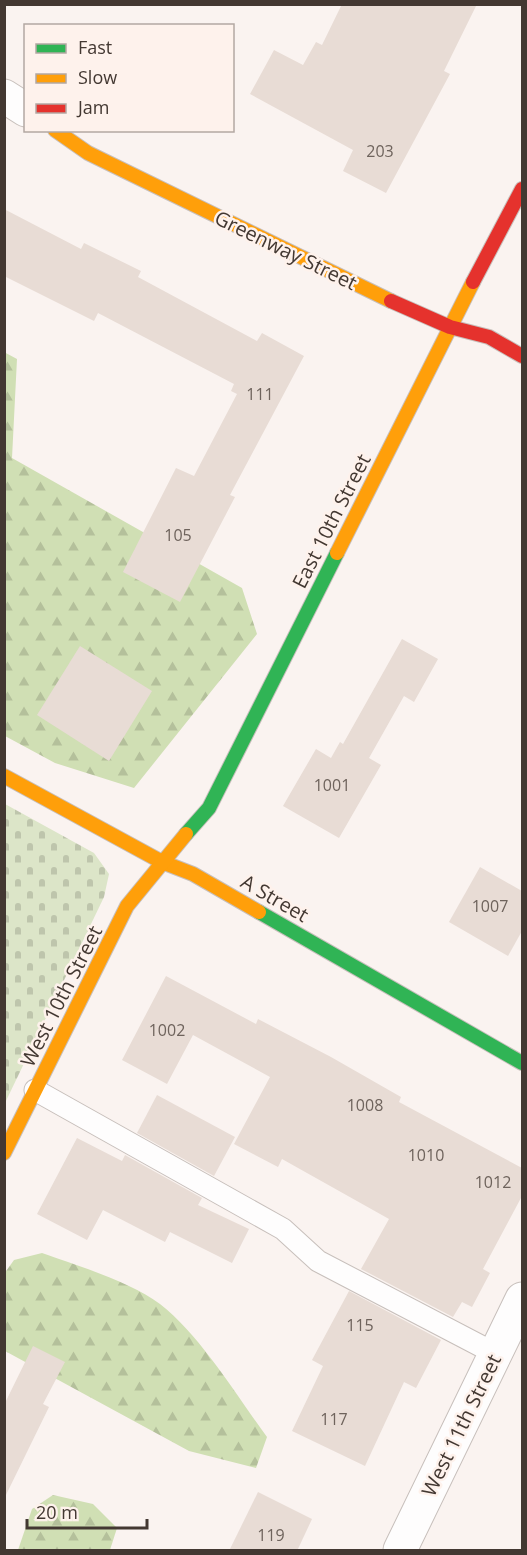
<svg xmlns="http://www.w3.org/2000/svg" width="527" height="1555" viewBox="0 0 527 1555" font-family="'Open Sans',sans-serif">
<style>
.forest{fill:url(#forest-firs)}
.cemetery{fill:url(#cemetery-stones)}
.building{fill:#e8dcd5}
.lines{fill:none;stroke-linecap:round;stroke-linejoin:round}
.lane-casing{stroke:#c7bfbb;stroke-width:23}
.street-casing{stroke:#c7bfbb;stroke-width:35}
.fast-casing{stroke:#c7bfbb;stroke-width:16}
.slow-casing{stroke:#c7bfbb;stroke-width:16}
.jam-casing{stroke:#c7bfbb;stroke-width:16}
.lane{stroke:#fefdfd;stroke-width:21}
.street{stroke:#fefdfd;stroke-width:33}
.fast{stroke:#30b455;stroke-width:14}
.slow{stroke:#ff9f0a;stroke-width:14}
.jam{stroke:#e5322d;stroke-width:14}
.labels{text-anchor:middle;dominant-baseline:central;stroke-width:5;stroke-linejoin:round;paint-order:stroke}
.number-label{font-size:16px;fill:#6e635c}
.street-label{font-size:20px;fill:#433832;stroke:#fef2ec}
</style>
<defs>
<pattern id="forest-firs" width="22" height="20" patternUnits="userSpaceOnUse" patternTransform="scale(1.5)"><rect width="22" height="20" fill="#d0dfb4"/><path d="M5 1l3.5 6h-7zM16 11l3.5 6h-7z" fill="#b4c09b"/></pattern>
<pattern id="cemetery-stones" width="16" height="16" patternUnits="userSpaceOnUse" patternTransform="scale(1.5)"><rect width="16" height="16" fill="#dce5c8"/><path d="M2 7V4a2 2 0 0 1 4 0v3zM10 15v-3a2 2 0 0 1 4 0v3z" fill="#bec5ac"/></pattern>
</defs>
<rect width="100%" height="100%" fill="#faf3f0"/>
<g class="forest">
<polygon points="4,352 17,359 12,458 242,588 257,634 134,788 55,763 5,736"/>
<path d="M42 1253C76 1265 131 1282 160 1304 201 1336 236 1395 267 1437L256 1468 189 1451 5 1351 4 1274 14 1260Z"/>
<polygon points="53,1495 93,1504 117,1528 110,1550 18,1550 32,1509"/>
</g>
<polygon class="cemetery" points="5,804 94,853 109,874 104,897 5,1103"/>
<g class="building">
<polygon points="342,4 477,4 444,71 450,74 386,193 343,171 353,150 250,94 274,50 303,65 316,42 322,45"/>
<polygon points="4,209 81,249 84,243 141,271 138,277 257,341 262,333 304,356 230,495 235,497 180,602 123,572 176,468 194,476 237,394 231,391 234,384 98,313 94,321 4,276"/>
<polygon points="402,639 438,659 414,702 404,696 369,758 381,765 339,838 283,806 316,749 331,758 340,742 343,744"/>
<polygon points="80,646 152,691 109,761 37,715"/>
<polygon points="480,867 522,891 522,931 508,956 449,922"/>
<polygon points="166,976 256,1024 258,1019 331,1057 401,1097 399,1102 522,1168 522,1196 483,1269 490,1273 472,1307 462,1302 453,1317 361,1269 389,1219 282,1159 278,1167 234,1144 270,1077 193,1035 167,1084 122,1060"/>
<polygon points="157,1095 235,1137 214,1176 137,1133"/>
<polygon points="77,1138 122,1161 125,1155 202,1198 198,1205 249,1229 232,1263 170,1232 165,1242 103,1210 87,1240 37,1214"/>
<polygon points="349,1291 441,1340 416,1388 404,1382 365,1466 292,1431 323,1366 312,1360"/>
<polygon points="33,1346 65,1362 43,1404 49,1407 4,1499 4,1405"/>
<polygon points="258,1492 312,1519 297,1551 229,1551"/>
</g>
<g class="lines">
<defs>
<polyline id="lane" points="35,1090 283,1229 318,1261 496,1354"/>
<g id="street">
<polyline points="4,96 26,110"/>
<polyline points="400,1550 522,1299"/>
</g>
<g id="fast">
<polyline points="186,834 209,808 337,553"/>
<polyline points="259,912 522,1063"/>
</g>
<g id="slow">
<polyline points="55,130 88,153 391,301"/>
<polyline points="337,553 473,282"/>
<polyline points="4,776 162,862 193,874 259,912"/>
<polyline points="4,1153 127,906 186,834"/>
</g>
<g id="jam">
<polyline points="473,282 522,189"/>
<polyline points="391,301 450,327 489,337 522,356"/>
</g>
</defs>
<use href="#lane" class="lane-casing"/>
<use href="#street" class="street-casing"/>
<use href="#fast" class="fast-casing"/>
<use href="#slow" class="slow-casing"/>
<use href="#jam" class="jam-casing"/>
<use href="#lane" class="lane"/>
<use href="#street" class="street"/>
<use href="#fast" class="fast"/>
<use href="#slow" class="slow"/>
<use href="#jam" class="jam"/>
</g>
<g class="labels">
<g class="number-label">
<text x="380" y="151">203</text>
<text x="260" y="394">111</text>
<text x="178" y="535">105</text>
<text x="332" y="785">1001</text>
<text x="490" y="906">1007</text>
<text x="167" y="1030">1002</text>
<text x="365" y="1105">1008</text>
<text x="426" y="1155">1010</text>
<text x="493" y="1182">1012</text>
<text x="360" y="1325">115</text>
<text x="334" y="1419">117</text>
<text x="271" y="1535">119</text>
</g>
<g class="street-label">
<text transform="translate(286 250) rotate(26)">Greenway Street</text>
<text transform="translate(331 521) rotate(-63)">East 10th Street</text>
<text transform="translate(275 898) rotate(30)">A Street</text>
<text transform="translate(61 996) rotate(-63)">West 10th Street</text>
<text transform="translate(461 1425) rotate(-64)">West 11th Street</text>
</g>
</g>
<rect width="527" height="1555" fill="none" stroke="#433832" stroke-width="12"/>
<rect x="24" y="24" width="210" height="108" fill="#fef2ec" stroke="#b3a8a2" stroke-width="1.5"/>
<rect x="36" y="44" width="30" height="9" fill="#30b455" stroke="#b3a8a2" stroke-width="1.5"/>
<text x="78" y="54" font-size="18" fill="#433832">Fast</text>
<rect x="36" y="74" width="30" height="9" fill="#ff9f0a" stroke="#b3a8a2" stroke-width="1.5"/>
<text x="78" y="84" font-size="18" fill="#433832">Slow</text>
<rect x="36" y="104" width="30" height="9" fill="#e5322d" stroke="#b3a8a2" stroke-width="1.5"/>
<text x="78" y="114" font-size="18" fill="#433832">Jam</text>
<path d="M27 1519v9h120v-9" fill="none" stroke="#433832" stroke-width="3"/>
<text x="36" y="1519" font-size="18" fill="#433832" stroke="#fef2ec" stroke-width="4.5" paint-order="stroke">20 m</text>
</svg>
